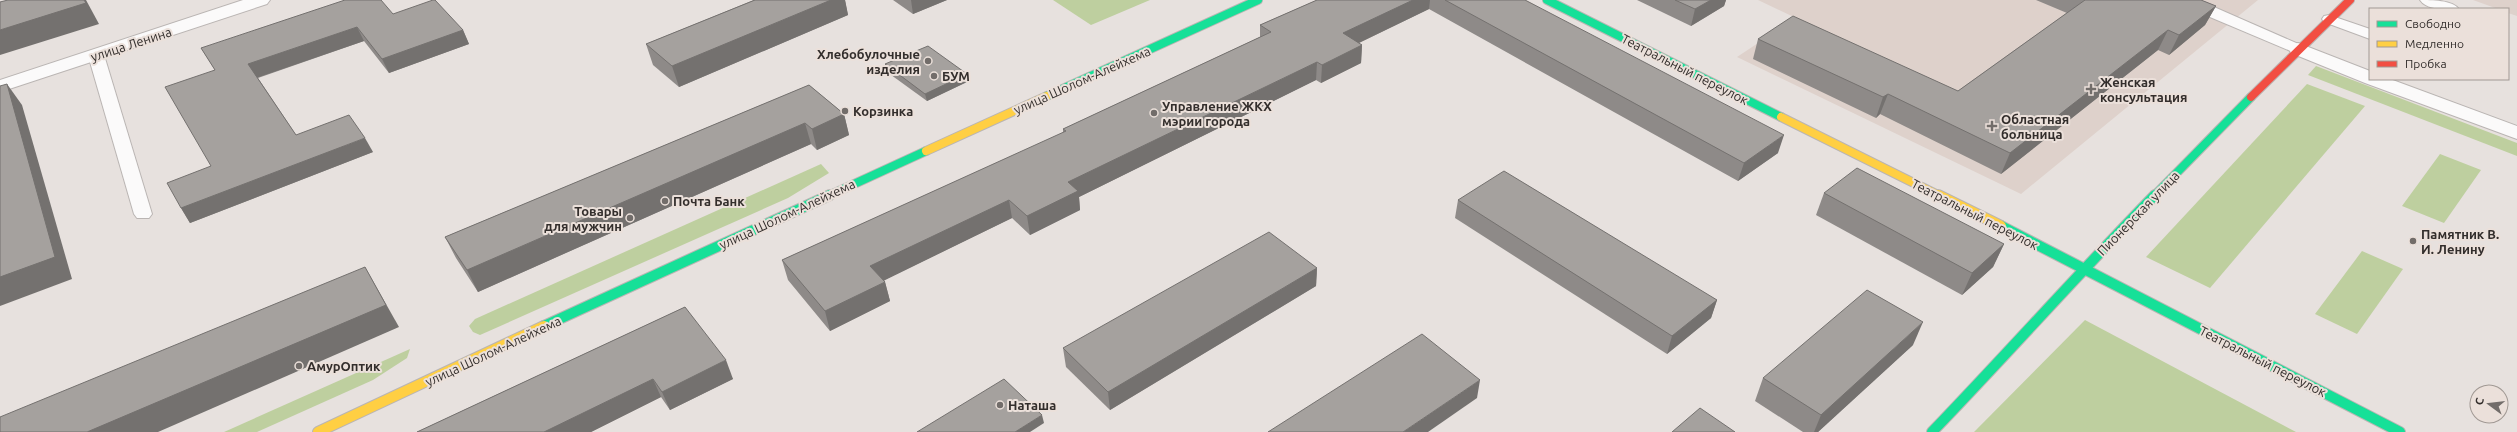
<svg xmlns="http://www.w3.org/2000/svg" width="2517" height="432" viewBox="0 0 2517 432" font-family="Ubuntu,sans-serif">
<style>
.built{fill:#ded1cb}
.green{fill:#becf9f}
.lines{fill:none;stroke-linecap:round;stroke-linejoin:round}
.lane-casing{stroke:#bab5b3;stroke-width:2}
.street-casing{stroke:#bab5b3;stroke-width:2}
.fast-far1-casing{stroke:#bab5b3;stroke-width:10}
.fast-casing{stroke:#bab5b3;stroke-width:12}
.slow-far1-casing{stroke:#bab5b3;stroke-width:10}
.slow-casing{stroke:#bab5b3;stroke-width:12}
.jam-casing{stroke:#bab5b3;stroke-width:10}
.lane{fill:#fbfafa;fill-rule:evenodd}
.street{fill:#fbfafa;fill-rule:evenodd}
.fast-far1{stroke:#16e098;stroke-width:8}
.fast{stroke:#16e098;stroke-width:10}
.slow-far1{stroke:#ffcf43;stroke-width:8}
.slow{stroke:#ffcf43;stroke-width:10}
.jam{stroke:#f24e42;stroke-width:8}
.wall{fill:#8e8a88}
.shaded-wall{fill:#74716f}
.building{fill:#a5a19e;stroke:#74716f}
.poi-dot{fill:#726d6a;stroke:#ebe0da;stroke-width:1.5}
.labels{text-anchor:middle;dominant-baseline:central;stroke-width:4;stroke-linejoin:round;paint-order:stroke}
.street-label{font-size:13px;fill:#332e2c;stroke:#ebe0da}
.poi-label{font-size:13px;font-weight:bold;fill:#332e2c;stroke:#ebe0da;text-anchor:start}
</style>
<rect width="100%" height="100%" fill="#e7e1de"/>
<g class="built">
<polygon points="1758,0 2258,0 2021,194 1737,57 1796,18"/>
<polygon points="2473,0 2517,0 2517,16 2508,13 2508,9 2498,9"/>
</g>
<g class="green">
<polygon points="1053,0 1150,0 1091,25"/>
<polygon points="2316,66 2517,143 2517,156 2308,75"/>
<polygon points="2307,84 2365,106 2210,288 2146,257"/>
<polygon points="2440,154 2481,170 2444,223 2402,206"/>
<polygon points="821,164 829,173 788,198 480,335 473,332 469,326 475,319"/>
<polygon points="2362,251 2403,269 2357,334 2315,314"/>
<polygon points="2085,320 2296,432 1974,432"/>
<polygon points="410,349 407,358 373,380 257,432 224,432"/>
</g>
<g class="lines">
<defs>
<g id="lane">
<polygon points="2183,0 2198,0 2303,46 2306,49 2298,54 2293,52 2191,9"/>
<path d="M2420 0C2432 0 2452 0 2459 9 2448 9 2427 11 2420 0Z"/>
<polygon points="2329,15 2370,29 2370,39 2324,22 2322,19 2324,16"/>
<polygon points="96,50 104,55 152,214 149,218 137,218 134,214 88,55"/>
</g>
<g id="street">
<polygon points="243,0 270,0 267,4 0,92 0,80"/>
<polygon points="2298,43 2370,71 2370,79 2390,79 2517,126 2517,139 2365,83 2291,53 2289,49 2291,45"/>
</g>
<g id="fast-far1">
<polyline points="1547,0 1781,117"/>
<polyline points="1047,96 1258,0"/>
<polyline points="828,196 926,151"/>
<polyline points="2154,196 2251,97"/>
</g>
<g id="fast">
<polyline points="2001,226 2400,432"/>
<polyline points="544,326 830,195"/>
<path d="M1932 432C2007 354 2079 273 2155 195"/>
</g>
<g id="slow-far1">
<polyline points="1781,117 1940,196"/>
<polyline points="926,151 1047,96"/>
</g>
<g id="slow">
<polyline points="1938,195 2001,226"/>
<polyline points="318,432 544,326"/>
</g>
<polyline id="jam" points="2251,97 2350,0"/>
</defs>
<use href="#lane" class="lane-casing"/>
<use href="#street" class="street-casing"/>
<use href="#fast-far1" class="fast-far1-casing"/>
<use href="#fast" class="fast-casing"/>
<use href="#slow-far1" class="slow-far1-casing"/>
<use href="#slow" class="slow-casing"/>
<use href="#jam" class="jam-casing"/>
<use href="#lane" class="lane"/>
<use href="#street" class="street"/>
<use href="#fast-far1" class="fast-far1"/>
<use href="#fast" class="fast"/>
<use href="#slow-far1" class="slow-far1"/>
<use href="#slow" class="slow"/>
<use href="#jam" class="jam"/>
</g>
<g class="wall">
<polygon points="754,0 845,0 848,15 679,87 653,65 646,44"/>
<polygon points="893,0 947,0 913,14"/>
<polygon points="1317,0 1525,0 1778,153 1738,181 1429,9 1359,43 1362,45 1361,63 1321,83 1316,80 1079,197 1080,210 1030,235 1012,218 884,280 885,282 890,301 830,331 788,280 782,260 1063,133 1063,129 1260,37 1260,25"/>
<polygon points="1637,0 1726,0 1724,6 1691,26"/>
<polygon points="2036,0 2201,0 2216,6 2205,25 2169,55 2158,50 2001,174 1880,114 1876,118 1753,59 1758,39 1958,91 2067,13"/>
<polygon points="393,14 463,30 469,44 389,73 364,41 258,78 296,135 373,152 190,223 181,208 211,166 215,70 201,48"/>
<polygon points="885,64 967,74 969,81 927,101 887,72"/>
<polygon points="809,85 844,114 849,135 817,150 811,144 478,292 456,258 445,237"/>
<polygon points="1824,193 2004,244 1993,267 1962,295 1816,215"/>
<polygon points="1458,200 1717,300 1711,318 1667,354 1455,218"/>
<polygon points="1317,268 1316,286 1110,410 1066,367 1063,348"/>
<polygon points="685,307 733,379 670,410 661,397 591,432 417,432"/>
<polygon points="1913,345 1818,432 1803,432 1755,401 1763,378"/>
</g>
<g class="shaded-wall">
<polygon points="84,0 86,0 99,24 0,55 0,30"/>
<polygon points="831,0 845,0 848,15 679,87 672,66"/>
<polygon points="911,0 947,0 913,14"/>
<polygon points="1413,0 1430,0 1429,9 1342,51 1343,33"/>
<polygon points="1711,0 1726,0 1724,6 1691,26 1695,9"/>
<polygon points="2216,6 2205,25 2169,55 2179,35"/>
<polygon points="357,27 364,41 256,78 248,64"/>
<polygon points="463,30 469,44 389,73 382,59"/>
<polygon points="2168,30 2158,50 2001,174 2010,153"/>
<polygon points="1362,45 1361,63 1321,83 1322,65"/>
<polygon points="1317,62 1316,80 1079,197 1080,210 1030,235 1027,216 1068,182"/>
<polygon points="967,74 969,81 927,101 925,94"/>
<polygon points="7,84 22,105 72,279 0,306 0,277"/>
<polygon points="1888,94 1880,114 1876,118 1883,97"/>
<polygon points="844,114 849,135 817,150 812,129"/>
<polygon points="805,123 811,144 478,292 467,270"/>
<polygon points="1784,135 1778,153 1738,181 1744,163"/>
<polygon points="365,138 373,152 190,223 181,208"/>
<polygon points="1009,200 1012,218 875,285 870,266"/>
<polygon points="2004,244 1993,267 1962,295 1972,273"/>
<polygon points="365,267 399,327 158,432 87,432"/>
<polygon points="1317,268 1316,286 1110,410 1108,392"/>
<polygon points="885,282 890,301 830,331 825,311"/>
<polygon points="1717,300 1711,318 1667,354 1672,336"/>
<polygon points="1923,322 1913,345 1818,432 1814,432 1821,415"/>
<polygon points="726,360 733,379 670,410 662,392"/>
<polygon points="653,379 661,397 591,432 544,432"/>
<polygon points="1480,380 1477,398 1428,432 1403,432"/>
<polygon points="1042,415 1044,423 1030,432 1015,432"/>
</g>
<g class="building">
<polygon points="8,0 84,0 86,3 0,30 0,2"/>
<polygon points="345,0 381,0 393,14 433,0 435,0 463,30 382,59 357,27 248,64 296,135 349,115 365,138 181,208 167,183 211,166 165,87 215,70 201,48"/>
<polygon points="755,0 831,0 672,66 646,44"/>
<polygon points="1317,0 1413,0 1343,33 1362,45 1322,65 1317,62 1068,182 1078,191 1027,216 1009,200 870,266 885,282 825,311 782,260 1066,131 1063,129 1271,32 1260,25"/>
<polygon points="1445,0 1525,0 1784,135 1744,163"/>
<polygon points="1675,0 1711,0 1695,9"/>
<polygon points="2085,0 2201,0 2216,6 2179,35 2168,30 2010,153 1888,94 1883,97 1758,39 1793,16 1958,91"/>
<polygon points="928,46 967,74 925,94 885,64"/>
<polygon points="7,84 55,257 0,277 0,86"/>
<polygon points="809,85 844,114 812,129 805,123 467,270 445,237"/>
<polygon points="1857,168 2004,244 1972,273 1824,193"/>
<polygon points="1504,171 1717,300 1672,336 1458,200"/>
<polygon points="1269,232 1317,268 1108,392 1063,348"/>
<polygon points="365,267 386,305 87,432 0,432 0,417"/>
<polygon points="1867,290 1923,322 1821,415 1763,378"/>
<polygon points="685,307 726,360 662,392 653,379 544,432 417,432"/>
<polygon points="1422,334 1480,380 1403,432 1268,432"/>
<polygon points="1004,379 1042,415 1015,432 917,432"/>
<polygon points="1700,408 1735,432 1672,432"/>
</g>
<g class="poi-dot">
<circle cx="928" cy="61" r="4"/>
<circle cx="934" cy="76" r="4"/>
<path d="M2089 83h4v4h4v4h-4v4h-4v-4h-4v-4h4z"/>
<circle cx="845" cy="111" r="4"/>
<circle cx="1154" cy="113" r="4"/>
<path d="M1990 120h4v4h4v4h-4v4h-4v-4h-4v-4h4z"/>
<circle cx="665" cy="201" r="4"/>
<circle cx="630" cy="218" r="4"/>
<circle cx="2413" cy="241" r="4"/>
<circle cx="299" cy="366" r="4"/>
<circle cx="1000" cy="405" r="4"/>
</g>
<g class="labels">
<g class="street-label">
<text transform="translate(131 44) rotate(-18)">улица Ленина</text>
<text transform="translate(1685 69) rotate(27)">Театральный переулок</text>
<text transform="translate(1082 80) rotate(-24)">улица Шолом-Алейхема</text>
<text transform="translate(2138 213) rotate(-46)">Пионерская улица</text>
<text transform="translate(787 214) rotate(-25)">улица Шолом-Алейхема</text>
<text transform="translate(1975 214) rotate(27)">Театральный переулок</text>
<text transform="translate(493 351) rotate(-25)">улица Шолом-Алейхема</text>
<text transform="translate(2263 361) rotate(27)">Театральный переулок</text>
</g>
<g class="poi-label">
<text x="920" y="54" text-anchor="end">Хлебобулочные<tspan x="920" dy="15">изделия</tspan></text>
<text x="942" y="76">БУМ</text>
<text x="2100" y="82">Женская<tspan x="2100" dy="15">консультация</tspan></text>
<text x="1162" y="106">Управление ЖКХ<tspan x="1162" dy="15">мэрии города</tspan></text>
<text x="853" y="111">Корзинка</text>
<text x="2001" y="119">Областная<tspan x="2001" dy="15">больница</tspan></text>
<text x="673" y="201">Почта Банк</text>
<text x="622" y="211" text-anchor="end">Товары<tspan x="622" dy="15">для мужчин</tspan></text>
<text x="2421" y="234">Памятник В.<tspan x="2421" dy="15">И. Ленину</tspan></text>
<text x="307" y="366">АмурОптик</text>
<text x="1008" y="405">Наташа</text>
</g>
</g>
<rect x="2369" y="8" width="140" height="72" fill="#ebe0da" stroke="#a19994"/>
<rect x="2377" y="21" width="20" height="6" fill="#16e098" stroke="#a19994"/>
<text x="2405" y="28" font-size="12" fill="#332e2c">Свободно</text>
<rect x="2377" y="41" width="20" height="6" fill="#ffcf43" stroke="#a19994"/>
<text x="2405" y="48" font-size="12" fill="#332e2c">Медленно</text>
<rect x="2377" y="61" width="20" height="6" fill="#f24e42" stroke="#a19994"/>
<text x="2405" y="68" font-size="12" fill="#332e2c">Пробка</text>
<g transform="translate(2489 404) rotate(285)"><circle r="19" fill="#ebe0da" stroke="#a19994"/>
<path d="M0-3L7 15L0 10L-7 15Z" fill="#726d6a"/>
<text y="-6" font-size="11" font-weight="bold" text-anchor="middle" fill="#332e2c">С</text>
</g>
</svg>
